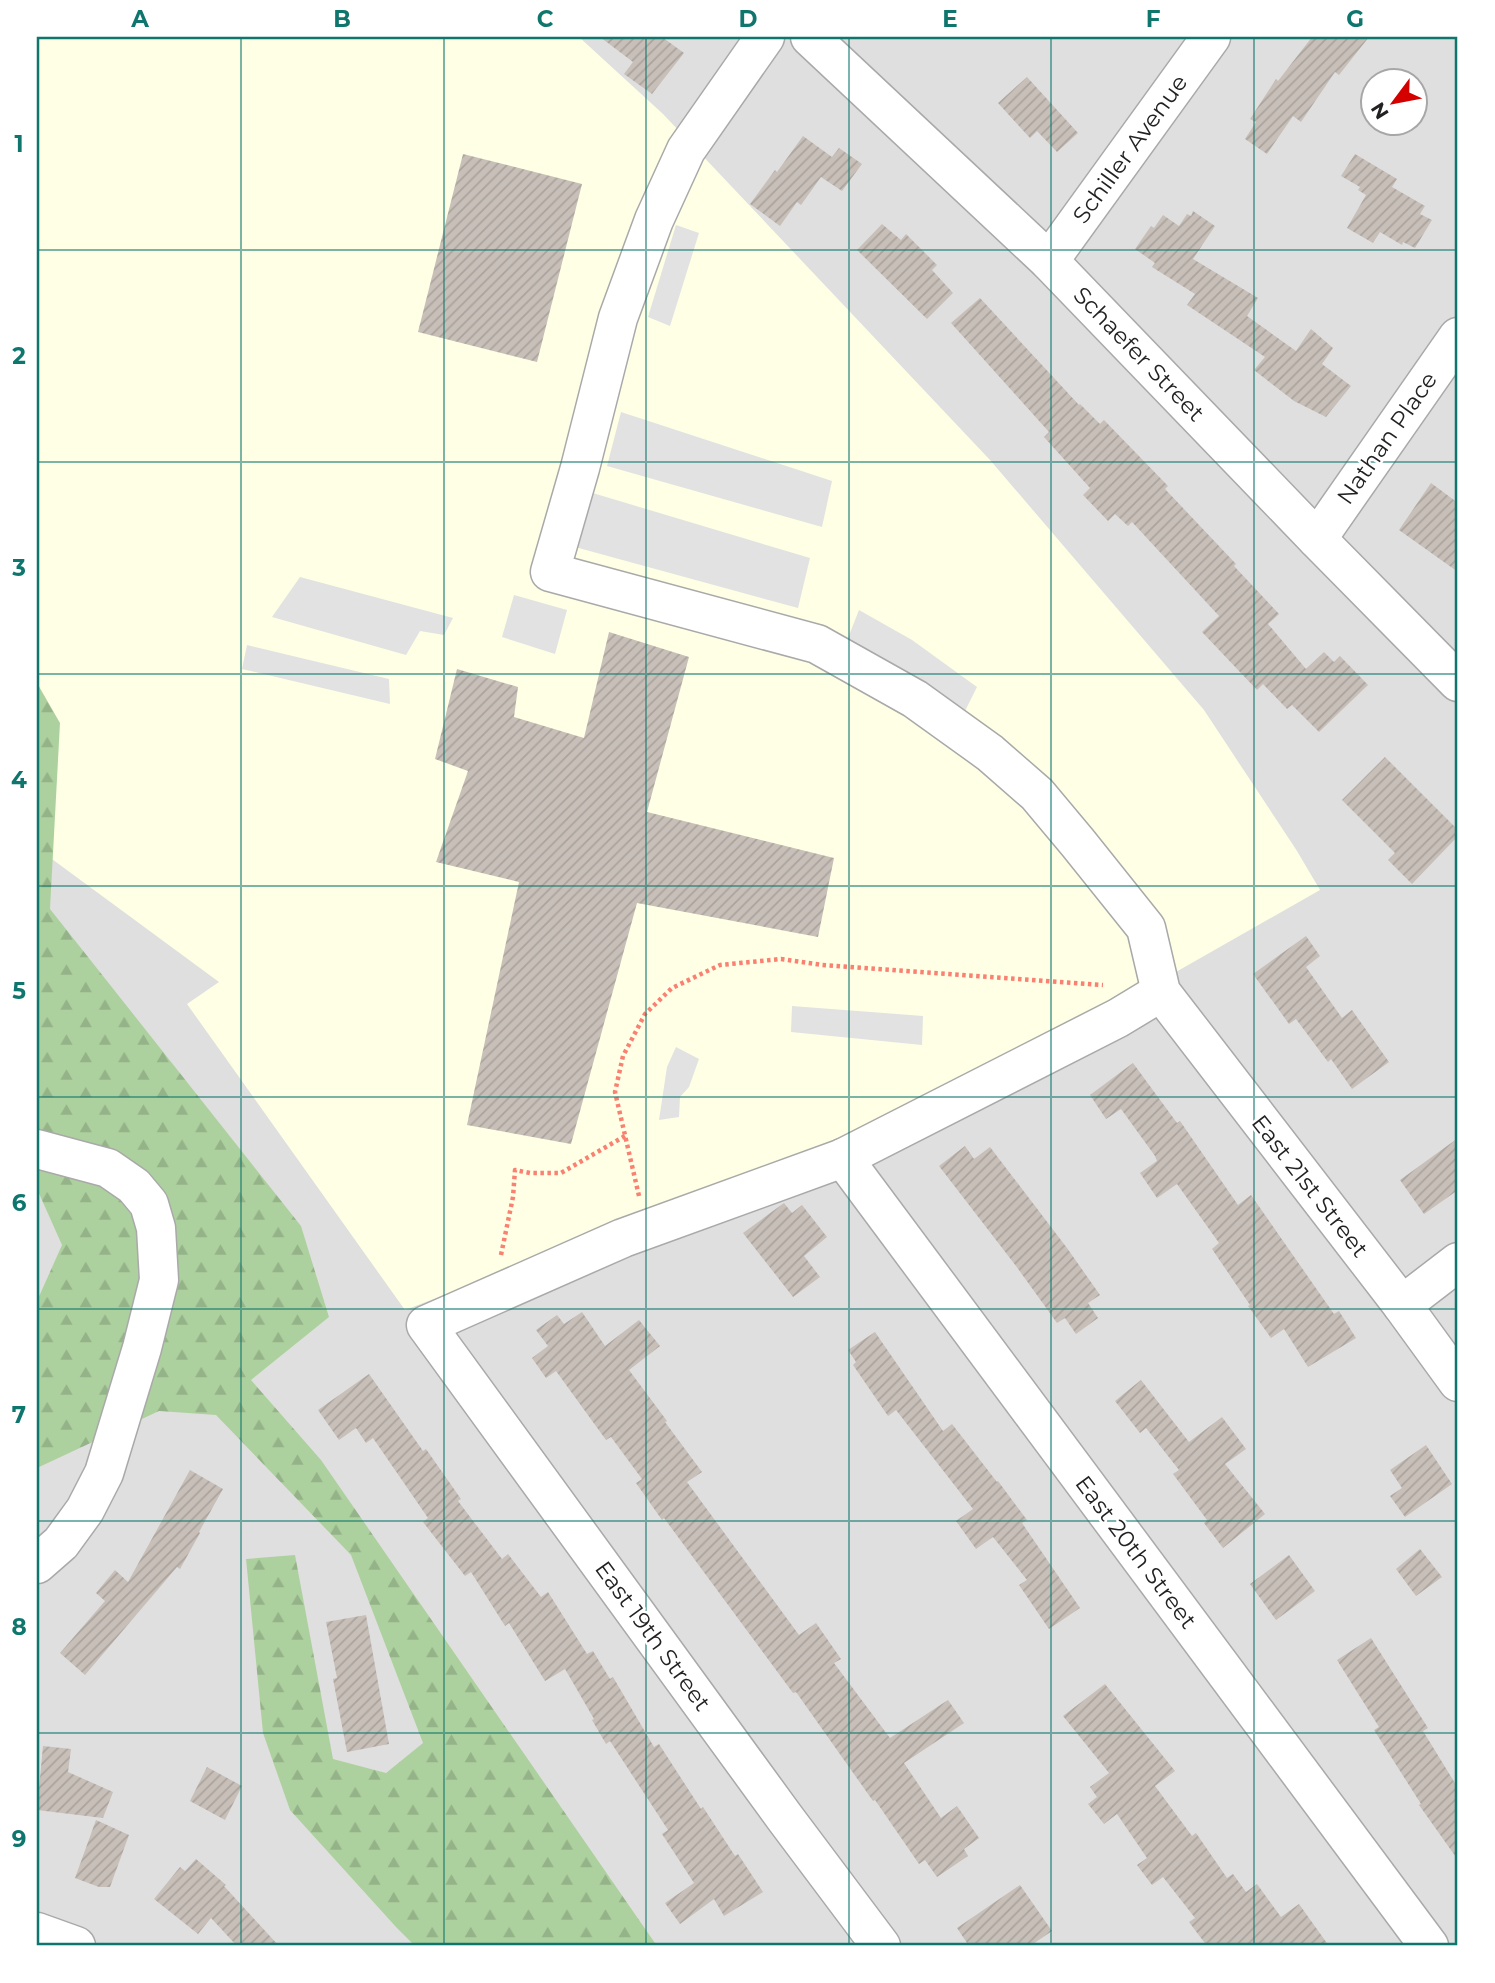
<svg xmlns="http://www.w3.org/2000/svg" width="1495" height="1983" viewBox="0 0 1495 1983" font-family="Montserrat,sans-serif">
<style>
.residential{fill:#e0dfdf;fill-rule:evenodd}
.education{fill:#ffffe5}
.forest{fill:url(#forest-firs)}
.parking{fill:#e2e2e2}
.building{fill:url(#building-hatch)}
.lines{fill:none;stroke-linecap:round;stroke-linejoin:round}
.minor-casing{stroke:#a9a9a9;stroke-width:41}
.path{stroke:#fa8072;stroke-width:4.5;stroke-dasharray:3.5 3.5;stroke-linecap:butt}
.minor{stroke:#fff;stroke-width:38}
.grid{fill:none;stroke:#0f766e;stroke-width:2;stroke-opacity:0.55}
.labels{text-anchor:middle;dominant-baseline:central;stroke-width:5;stroke-linejoin:round;paint-order:stroke}
.street-label{font-size:23px;fill:#222;stroke:#fff}
.neatline{fill:none;stroke:#0f766e;stroke-width:2.5}
.grid-label{font-size:23px;text-anchor:middle;font-weight:bold;fill:#0f766e}
</style>
<defs>
<pattern id="forest-firs" width="22" height="20" patternUnits="userSpaceOnUse" patternTransform="scale(1.75)"><rect width="22" height="20" fill="#add19e"/><path d="M5 1l3.5 6h-7zM16 11l3.5 6h-7z" fill="#95b388"/></pattern>
<pattern id="building-hatch" width="6" height="6" patternUnits="userSpaceOnUse" patternTransform="scale(1.75)"><rect width="6" height="6" fill="#c7bfb8"/><path d="M-1 1l2-2M0 6l6-6M5 7l2-2" fill="none" stroke="#aba49e"/></pattern>
</defs>
<rect width="100%" height="100%" fill="#f2efe9"/>
<path class="residential" d="M37 37H1458V1946H37ZM1372 80H1414V122H1372Z"/>
<polygon class="education" points="37,37 579,37 663,114 990,460 1204,710 1297,851 1320,890 1046,1046 889,1122 744,1180 405,1310 187,1004 219,982 37,848"/>
<polygon class="forest" points="37,683 60,723 50,909 301,1226 329,1317 251,1380 321,1460 657,1946 415,1946 396,1927 290,1810 263,1733 246,1559 295,1555 333,1759 386,1773 423,1743 351,1555 216,1415 159,1411 37,1468 37,1301 62,1245 37,1189"/>
<g class="parking">
<polygon points="676,225 699,233 670,326 648,317"/>
<polygon points="621,412 832,481 822,527 607,466"/>
<polygon points="586,491 810,558 798,608 575,547"/>
<polygon points="300,577 453,618 444,635 420,631 406,655 272,617"/>
<polygon points="514,595 567,610 555,654 502,637"/>
<polygon points="859,610 912,640 977,687 964,713 846,643"/>
<polygon points="247,645 389,679 390,704 242,669"/>
<polygon points="792,1006 923,1016 922,1045 791,1032"/>
<polygon points="676,1047 699,1059 689,1087 680,1097 679,1117 659,1120 667,1067"/>
</g>
<g class="building">
<polygon points="600,37 662,37 684,53 652,94 624,74 633,62"/>
<polygon points="1312,37 1369,37 1339,75 1335,72 1301,122 1293,116 1267,154 1245,139 1256,122 1250,119 1276,79 1278,81"/>
<polygon points="1027,77 1078,133 1057,152 1037,131 1030,138 998,103"/>
<polygon points="803,136 832,157 839,148 862,164 842,191 821,177 801,205 797,202 780,226 750,204 775,170 777,172"/>
<polygon points="463,154 582,184 537,362 418,332"/>
<polygon points="1355,154 1397,179 1392,187 1425,206 1420,214 1432,220 1415,248 1403,242 1402,245 1380,232 1373,243 1347,228 1366,195 1358,190 1360,187 1341,176"/>
<polygon points="1193,211 1215,226 1193,259 1258,298 1247,316 1296,351 1311,329 1333,348 1322,364 1351,386 1326,417 1294,401 1254,370 1265,357 1187,305 1195,294 1152,267 1155,263 1135,249 1151,226 1154,228 1163,215 1179,226 1187,214 1191,216"/>
<polygon points="882,224 901,240 906,234 937,265 932,270 953,293 927,319 857,250"/>
<polygon points="980,298 1079,405 1080,404 1100,424 1104,420 1168,486 1165,489 1236,564 1234,566 1279,614 1268,624 1306,669 1324,652 1334,662 1340,656 1368,685 1319,732 1292,705 1287,709 1263,684 1257,690 1202,632 1219,616 1132,522 1128,526 1115,514 1108,521 1083,495 1090,488 1044,437 1049,432 951,323"/>
<polygon points="1431,483 1458,503 1458,572 1399,530"/>
<polygon points="609,632 689,657 647,812 834,858 818,937 637,903 571,1144 467,1125 519,882 436,862 468,771 435,759 457,669 518,687 514,717 584,738"/>
<polygon points="1385,757 1458,830 1458,836 1412,884 1388,860 1395,853 1342,800"/>
<polygon points="1306,936 1320,956 1306,967 1342,1018 1352,1010 1389,1062 1352,1089 1331,1059 1328,1062 1296,1019 1289,1024 1253,974"/>
<polygon points="1133,1063 1177,1123 1180,1121 1238,1205 1251,1195 1334,1314 1339,1311 1356,1338 1308,1367 1284,1329 1271,1338 1248,1306 1250,1305 1212,1249 1219,1243 1177,1184 1157,1198 1140,1173 1157,1161 1155,1156 1121,1109 1106,1119 1090,1095"/>
<polygon points="1458,1138 1458,1190 1424,1214 1400,1180"/>
<polygon points="965,1146 974,1159 990,1147 1067,1248 1100,1295 1088,1303 1098,1318 1076,1334 1065,1318 1057,1323 1016,1266 939,1166"/>
<polygon points="784,1203 792,1213 802,1205 827,1237 804,1256 820,1277 793,1297 743,1233"/>
<polygon points="582,1312 605,1346 639,1320 660,1346 629,1370 667,1421 665,1422 702,1472 687,1482 799,1635 816,1623 841,1659 834,1663 890,1738 948,1700 964,1723 904,1763 941,1818 957,1806 979,1838 964,1849 968,1856 937,1877 925,1860 919,1864 875,1800 873,1801 796,1692 793,1693 664,1518 662,1520 636,1483 642,1479 611,1437 606,1440 556,1371 546,1378 532,1358 548,1346 536,1330 557,1315 564,1324"/>
<polygon points="875,1332 943,1431 952,1424 997,1482 998,1481 1027,1520 1022,1523 1080,1608 1049,1629 1019,1585 1027,1580 993,1537 976,1549 956,1521 973,1509 896,1410 888,1416 853,1365 856,1362 848,1350"/>
<polygon points="369,1374 423,1451 426,1449 461,1499 458,1501 502,1559 508,1554 541,1597 548,1592 587,1654 593,1651 610,1679 613,1677 654,1747 659,1744 701,1809 703,1807 735,1856 738,1854 763,1892 724,1916 714,1899 680,1924 665,1903 694,1883 662,1834 668,1830 610,1741 606,1744 592,1720 594,1719 565,1669 545,1681 509,1623 505,1626 471,1572 465,1576 423,1522 428,1518 373,1438 366,1443 356,1428 339,1440 318,1410"/>
<polygon points="1141,1380 1189,1442 1222,1417 1246,1449 1225,1464 1265,1514 1223,1548 1204,1523 1207,1520 1173,1474 1179,1470 1146,1428 1140,1433 1115,1401"/>
<polygon points="1426,1445 1452,1484 1405,1517 1390,1496 1402,1488 1390,1470"/>
<polygon points="190,1470 223,1489 199,1532 200,1533 180,1569 177,1567 85,1675 60,1653 105,1601 96,1593 115,1570 128,1582"/>
<polygon points="1420,1549 1442,1577 1416,1596 1396,1569"/>
<polygon points="1289,1555 1315,1591 1276,1620 1250,1584"/>
<polygon points="366,1615 389,1744 347,1752 333,1679 337,1678 326,1622"/>
<polygon points="1371,1638 1428,1728 1423,1731 1458,1788 1458,1860 1419,1805 1421,1804 1374,1730 1379,1727 1337,1660"/>
<polygon points="1105,1684 1175,1771 1155,1786 1192,1836 1196,1833 1227,1878 1233,1874 1246,1892 1257,1884 1281,1917 1299,1904 1329,1946 1207,1946 1189,1922 1195,1918 1163,1877 1152,1885 1137,1865 1147,1858 1117,1814 1104,1824 1088,1804 1097,1797 1090,1787 1109,1773 1063,1716"/>
<polygon points="43,1746 71,1749 68,1772 113,1792 103,1818 37,1810"/>
<polygon points="207,1767 242,1786 225,1820 190,1801"/>
<polygon points="96,1820 129,1835 110,1887 99,1887 75,1878"/>
<polygon points="196,1859 226,1885 224,1886 279,1946 237,1946 211,1918 198,1934 154,1899 180,1867 185,1871"/>
<polygon points="1020,1885 1052,1931 1030,1946 969,1946 957,1928"/>
</g>
<g class="lines">
<defs>
<g id="minor">
<polyline points="765,37 686,150 654,220 618,318 580,468 550,572 817,644 915,699 990,753 1037,794 1078,843 1146,928 1161,992 1402,1305 1458,1382"/>
<polyline points="810,37 1049,261 1317,539 1458,682"/>
<polyline points="1049,261 1211,37"/>
<polyline points="1317,539 1458,337"/>
<polyline points="37,1149 108,1168 134,1186 149,1204 156,1228 159,1280 142,1348 104,1473 85,1510 61,1543 37,1564"/>
<polyline points="843,1158 1429,1946"/>
<polyline points="1402,1305 1458,1262"/>
<polyline points="37,1932 76,1946"/>
<polyline points="881,1946 785,1818 426,1325 623,1238 843,1158 1118,1018 1161,992"/>
</g>
</defs>
<use href="#minor" class="minor-casing"/>
<g class="path">
<polyline points="639,1196 615,1092 623,1056 645,1014 672,988 720,965 781,959 822,965 1103,985"/>
<polyline points="501,1255 513,1197 515,1170 530,1173 561,1173 625,1136"/>
</g>
<use href="#minor" class="minor"/>
</g>
<path class="grid" d="M241 37V1946M444 37V1946M646 37V1946M849 37V1946M1051 37V1946M1254 37V1946M37 250H1458M37 462H1458M37 674H1458M37 886H1458M37 1097H1458M37 1309H1458M37 1521H1458M37 1733H1458"/>
<g class="labels">
<g class="street-label">
<text transform="translate(1130 149) rotate(-54)">Schiller Avenue</text>
<text transform="translate(1139 354) rotate(46)">Schaefer Street</text>
<text transform="translate(1387 438) rotate(-55)">Nathan Place</text>
<text transform="translate(1310 1186) rotate(52)">East 21st Street</text>
<text transform="translate(1136 1552) rotate(53)">East 20th Street</text>
<text transform="translate(653 1636) rotate(54)">East 19th Street</text>
</g>
</g>
<rect width="1495" height="1983" fill="none" stroke="#ffffff" stroke-width="77"/>
<g transform="translate(1394 102) rotate(238)"><circle r="33" fill="#ffffff" stroke="#a7a7a7" stroke-width="2"/>
<path d="M0-5L12 26L0 18L-12 26Z" fill="#d40000"/>
<text y="-10" font-size="19" font-weight="bold" text-anchor="middle" fill="#222222">N</text>
</g>
<rect x="38" y="38" width="1418" height="1906" class="neatline"/>
<g class="grid-label">
<text x="140" y="27">A</text>
<text x="342" y="27">B</text>
<text x="545" y="27">C</text>
<text x="748" y="27">D</text>
<text x="950" y="27">E</text>
<text x="1153" y="27">F</text>
<text x="1355" y="27">G</text>
<text x="19" y="152">1</text>
<text x="19" y="364">2</text>
<text x="19" y="576">3</text>
<text x="19" y="788">4</text>
<text x="19" y="999">5</text>
<text x="19" y="1211">6</text>
<text x="19" y="1423">7</text>
<text x="19" y="1635">8</text>
<text x="19" y="1847">9</text>
</g>
</svg>
